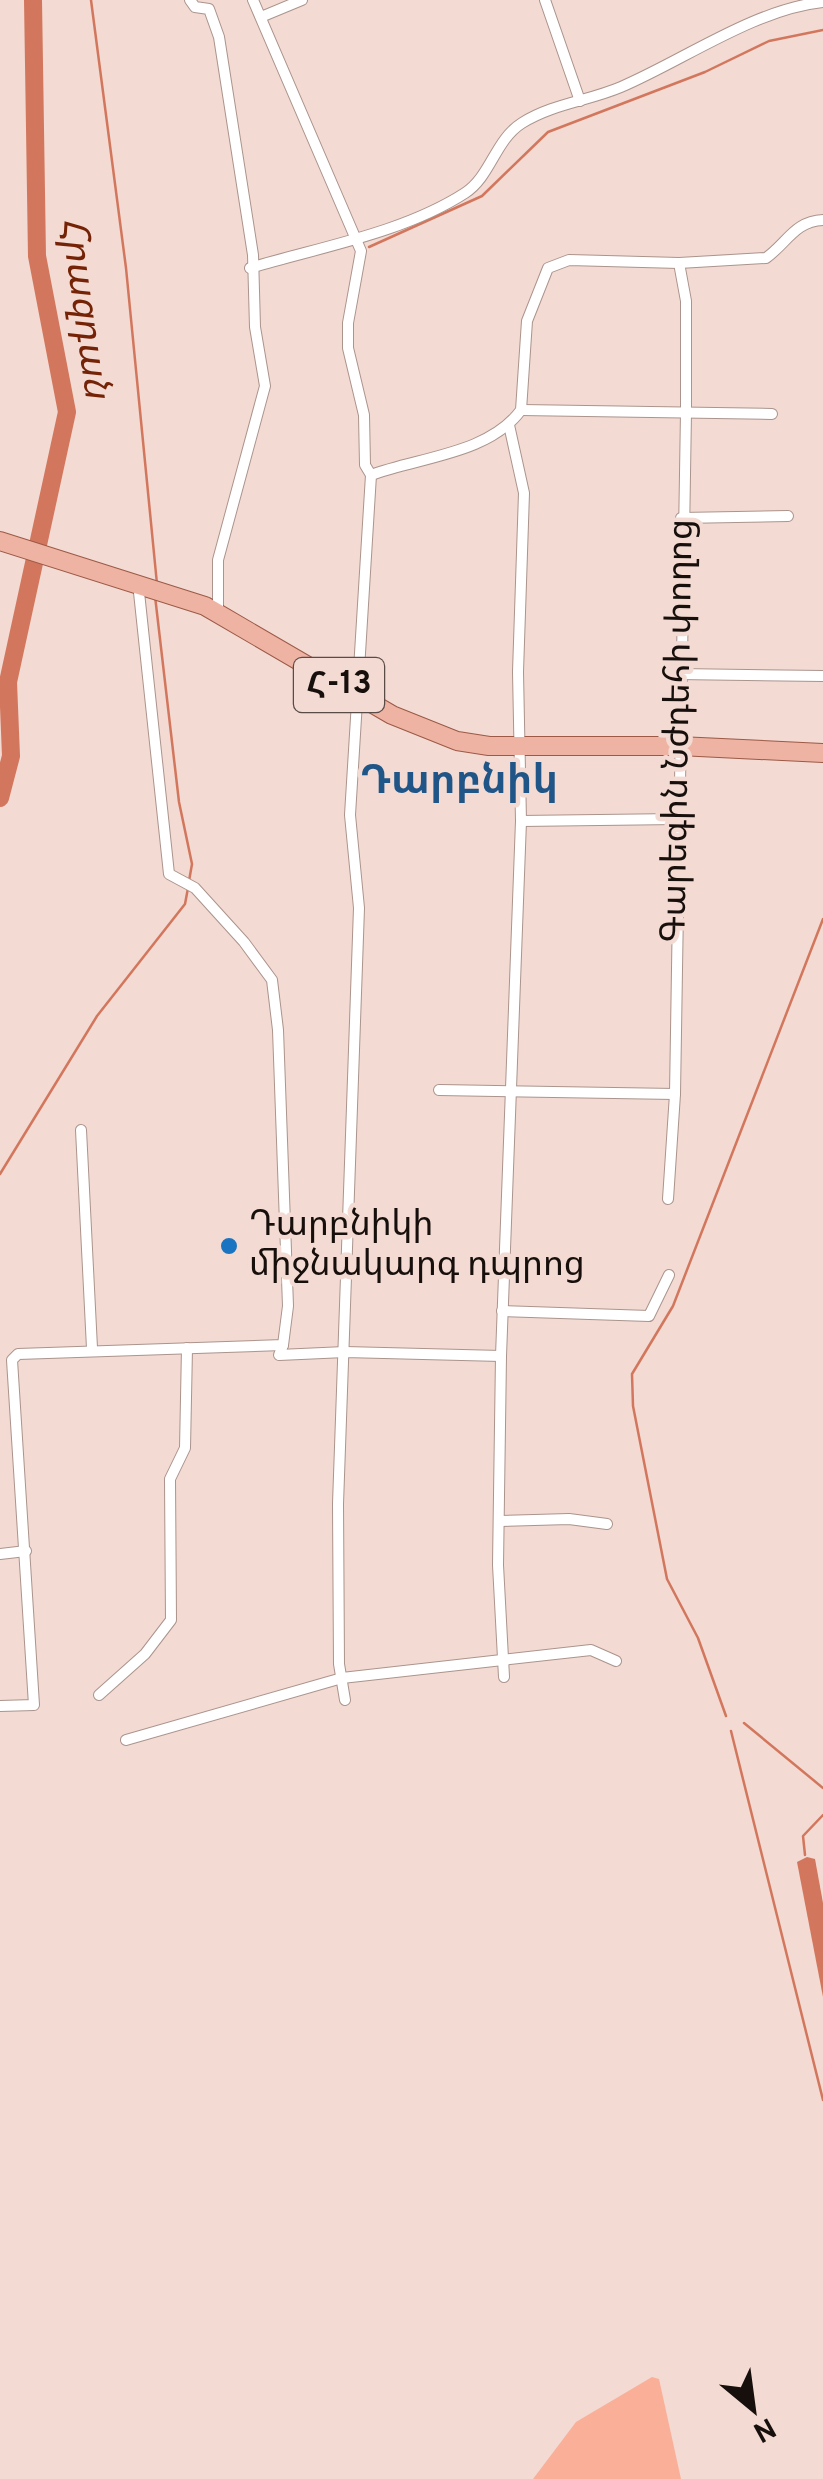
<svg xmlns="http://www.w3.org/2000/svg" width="823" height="2479" viewBox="0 0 823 2479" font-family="Overpass,'Noto Sans Armenian',sans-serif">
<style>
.green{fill:#faaf99}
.water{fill:#d2775d}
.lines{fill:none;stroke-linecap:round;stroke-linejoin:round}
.stream{stroke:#d2775d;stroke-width:2.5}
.river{stroke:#d2775d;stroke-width:18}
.street-casing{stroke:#ab948d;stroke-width:12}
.primary-casing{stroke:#9c5946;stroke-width:20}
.street{stroke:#fff;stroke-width:10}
.primary{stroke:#eeb3a3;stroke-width:18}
.poi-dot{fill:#1a74c1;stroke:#f3dad2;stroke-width:4}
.labels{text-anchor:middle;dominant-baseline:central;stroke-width:9;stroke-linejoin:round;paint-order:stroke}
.shield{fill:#f3dad2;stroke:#594c47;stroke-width:2.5}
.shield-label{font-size:32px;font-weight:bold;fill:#170f0c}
.street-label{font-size:35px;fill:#170f0c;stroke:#f3dad2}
.poi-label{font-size:35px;fill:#170f0c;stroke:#f3dad2;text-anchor:start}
.water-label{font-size:38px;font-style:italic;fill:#752307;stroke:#f3dad2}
.quarter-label{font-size:40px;font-weight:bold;fill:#205587;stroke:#f3dad2}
</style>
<rect width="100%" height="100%" fill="#f3dad2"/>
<polygon class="green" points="652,2377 659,2379 681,2479 533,2479 576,2422"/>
<polygon class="water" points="807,1857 815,1859 823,1903 823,1997 797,1862"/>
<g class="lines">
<g class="stream">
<polyline points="91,0 126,268 157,584"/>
<polyline points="369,247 482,196 548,132 705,72 769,41 823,30"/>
<polyline points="155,596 179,802 192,864 189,881"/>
<polyline points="0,1174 97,1016 185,904 188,888"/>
<polyline points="726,1716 698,1638 667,1579 633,1406 632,1374 673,1306 823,919"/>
<polyline points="744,1723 823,1788"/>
<polyline points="731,1731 823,2100"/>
<polyline points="805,1855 803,1836 823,1815"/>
</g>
<polyline class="river" points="0,798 11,756 8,682 67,412 37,256 33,0"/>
<defs>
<g id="street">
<polyline points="190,0 195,7 209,9 219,37 253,255 255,327 265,386 218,560 218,613"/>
<polyline points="253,0 361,251 348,323 348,348 364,415 365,465 371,475 350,815 359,908 338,1504 339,1664 345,1700"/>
<polyline points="545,0 580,101"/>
<polyline points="261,17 302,0"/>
<path d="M250 268C320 247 403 233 465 193 491 176 495 140 522 123 552 104 588 101 621 87 684 60 755 9 823 2"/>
<polyline points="521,410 772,414"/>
<path d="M371 475C419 457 489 454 521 410L527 321 548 268 569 260 679 263 766 258C787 243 795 221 823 220"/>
<polyline points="681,518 788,516"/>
<polyline points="678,674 823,676"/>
<polyline points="521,821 677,819"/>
<polyline points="439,1090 675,1094"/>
<polyline points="81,1130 92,1348"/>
<polyline points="668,1199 675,1094 686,412 686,301 679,263"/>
<polyline points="502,1311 649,1316 669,1275"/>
<polyline points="283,1345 279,1355 345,1352 501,1356"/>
<polyline points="500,1521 569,1519 607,1524"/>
<polyline points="0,1554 26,1551"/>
<polyline points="504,1677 498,1565 501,1356 521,821 518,672 524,493 509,425"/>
<polyline points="99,1695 145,1654 171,1620 170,1479 185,1448 187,1348"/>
<polyline points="0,1706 34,1705 12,1360 18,1354 283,1345 288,1306 278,1030 272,980 244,942 195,888 169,874 138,583"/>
<polyline points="126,1740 342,1678 591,1650 616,1661"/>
</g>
<polyline id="primary" points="0,541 205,606 392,715 457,741 489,746 679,746 823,753"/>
</defs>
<use href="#street" class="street-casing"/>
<use href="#primary" class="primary-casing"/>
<use href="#street" class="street"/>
<use href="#primary" class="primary"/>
</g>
<circle class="poi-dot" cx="229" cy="1246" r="10"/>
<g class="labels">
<rect class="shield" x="294" y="658" width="90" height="54" rx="8"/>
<g class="shield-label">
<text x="339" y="685">Հ-13</text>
</g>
<g class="street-label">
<text transform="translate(679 731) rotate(-89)">Գարեգին Նժդեհի փողոց</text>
</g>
<g class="poi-label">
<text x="249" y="1226">Դարբնիկի<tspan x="249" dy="40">միջնակարգ դպրոց</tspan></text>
</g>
<g class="water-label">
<text transform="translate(83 308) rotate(82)">Հրազդան</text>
</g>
<g class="quarter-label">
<text x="459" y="783">Դարբնիկ</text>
</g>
</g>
<g transform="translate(753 2409) rotate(151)" stroke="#f3dad2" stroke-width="8" paint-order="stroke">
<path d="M0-8L18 38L0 25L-18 38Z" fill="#170f0c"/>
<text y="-15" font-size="28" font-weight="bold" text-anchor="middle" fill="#170f0c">N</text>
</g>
</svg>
